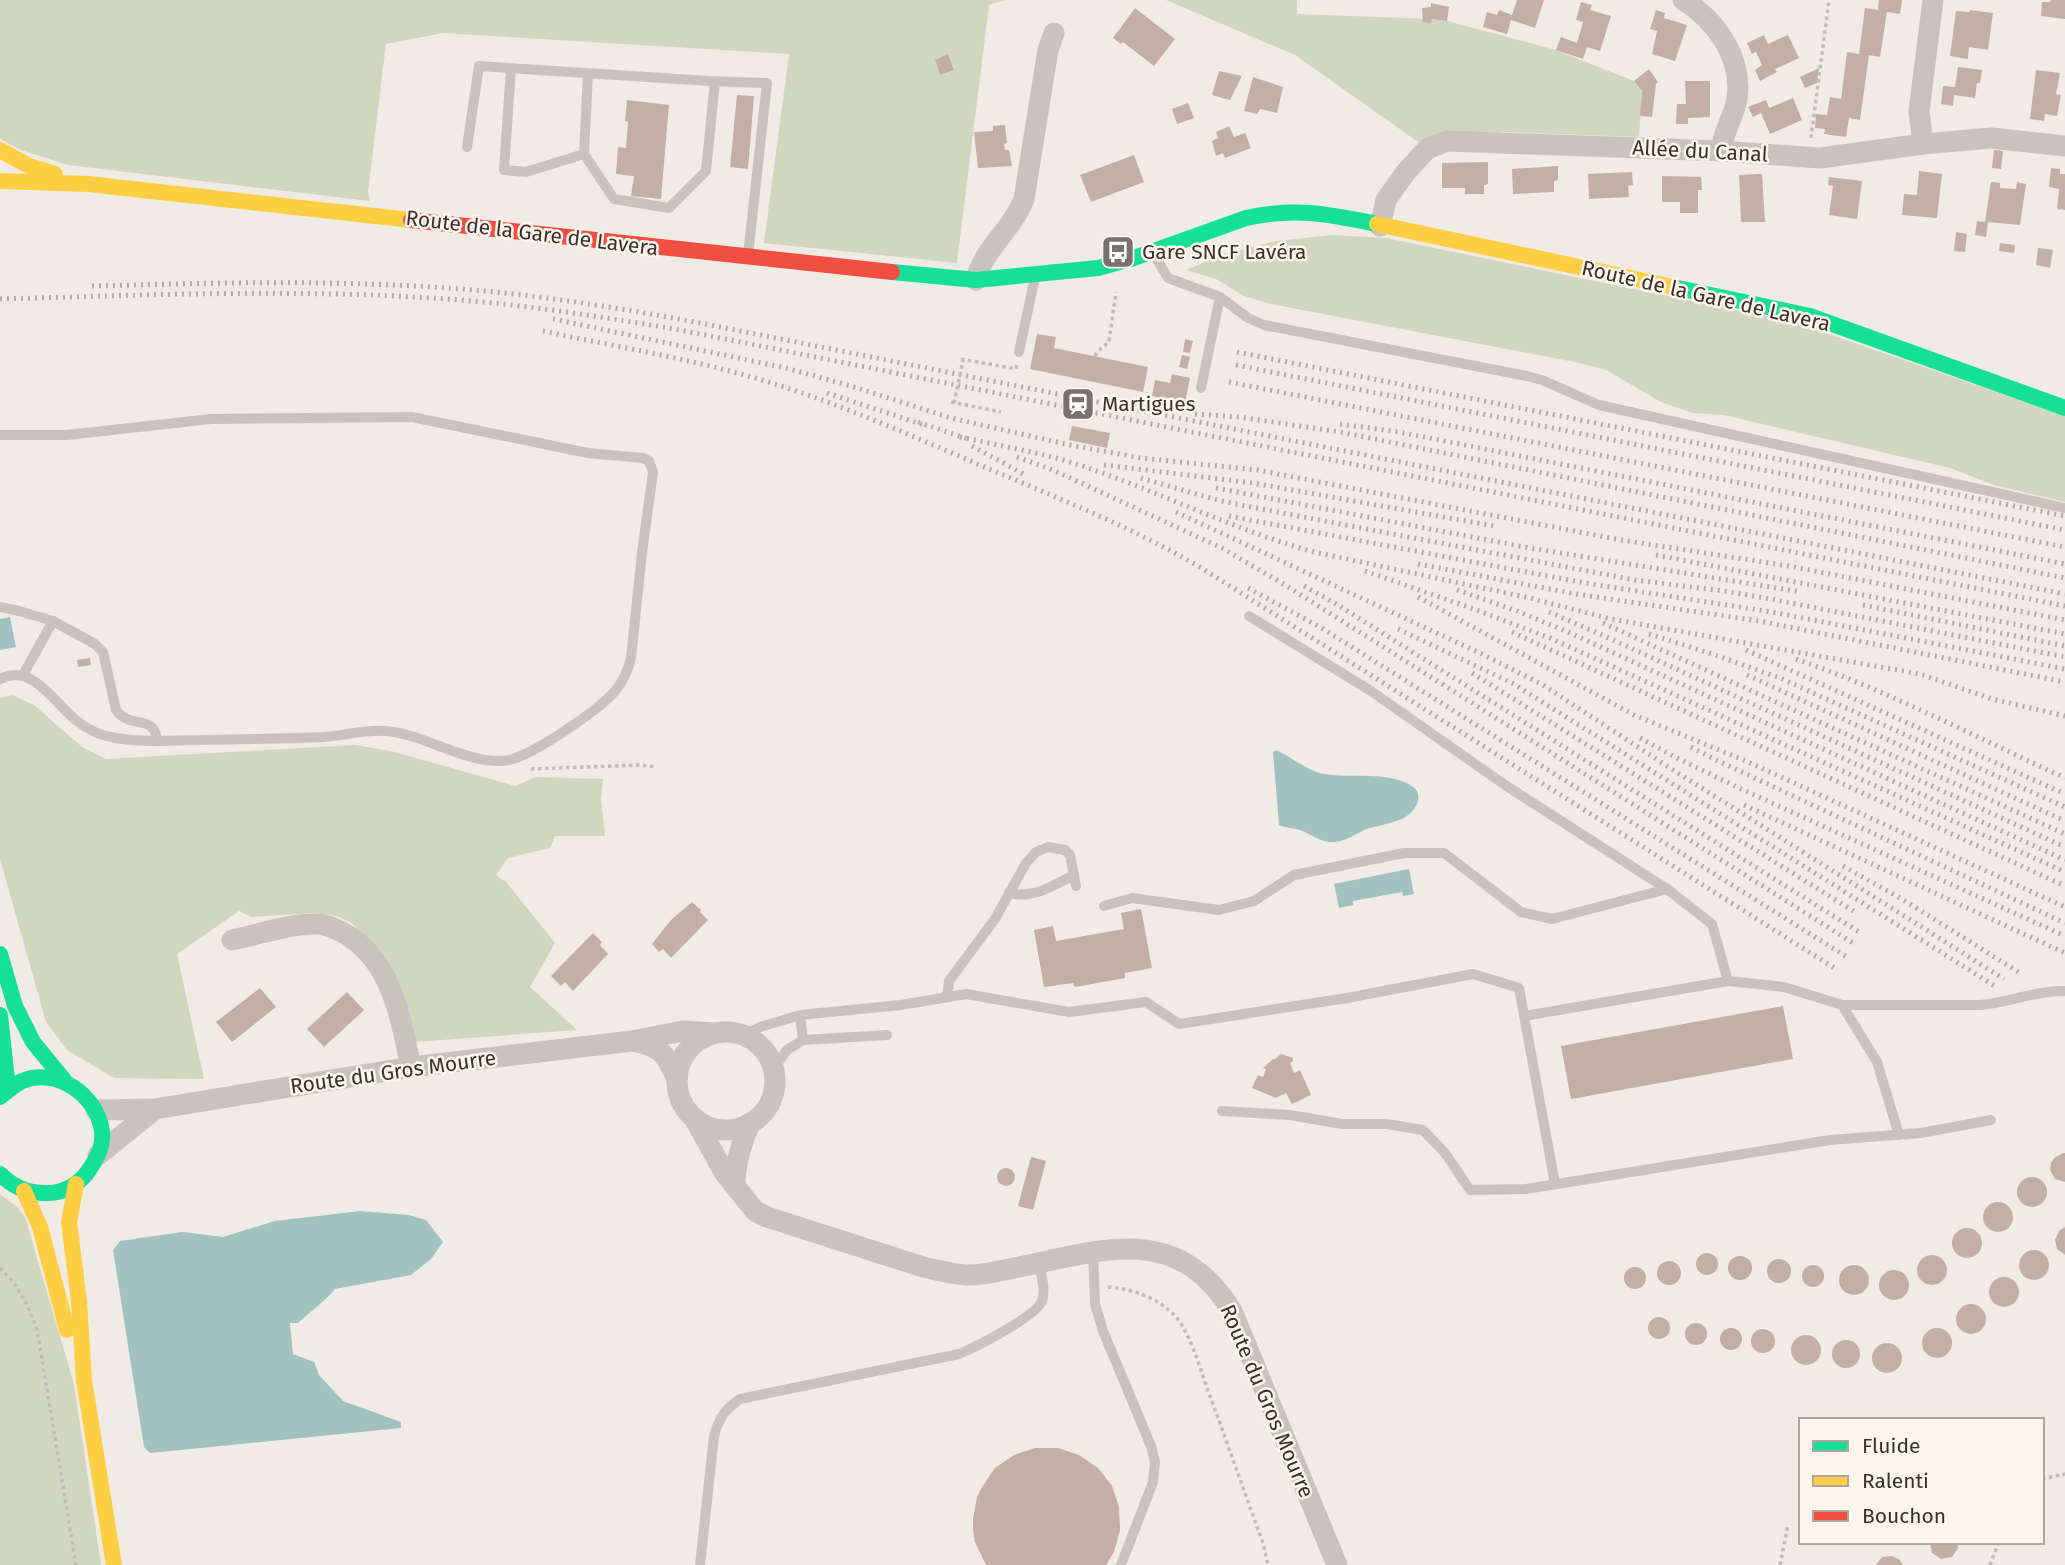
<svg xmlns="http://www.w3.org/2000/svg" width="2065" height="1565" viewBox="0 0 2065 1565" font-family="'Fira Sans',sans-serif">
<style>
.green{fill:#d1d6bf}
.water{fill:#a1c2c1}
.building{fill:#c3afa7}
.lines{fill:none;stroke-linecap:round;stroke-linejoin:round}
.path{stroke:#c2bbb6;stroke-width:3.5;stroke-dasharray:3.5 3.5;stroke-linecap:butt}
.lane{stroke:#c9c3be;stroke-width:10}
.street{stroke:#c9c3be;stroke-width:21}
.fast{stroke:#16e098;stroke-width:16}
.slow{stroke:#ffcf43;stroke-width:16}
.jam{stroke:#f24e42;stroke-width:16}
.rail{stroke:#b1aca8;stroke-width:5;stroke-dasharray:2 5;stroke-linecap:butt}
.path-bridge{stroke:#c2bbb6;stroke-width:3.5;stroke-dasharray:3.5 3.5;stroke-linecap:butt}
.labels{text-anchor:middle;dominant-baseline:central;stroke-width:5;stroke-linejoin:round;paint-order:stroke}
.street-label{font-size:21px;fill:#3b302b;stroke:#fbf5ee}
.poi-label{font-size:21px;fill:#3b302b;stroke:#fbf5ee;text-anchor:start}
</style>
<rect width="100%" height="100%" fill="#f0ebe5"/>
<g class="green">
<polygon points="0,0 1005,0 989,5 957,263 764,243 789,54 443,33 386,44 368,192 370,201 68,165 21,150 0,139"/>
<polygon points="1166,0 1297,0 1297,14 1432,19 1447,21 1556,50 1634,81 1642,91 1639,137 1504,132 1441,135 1421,144 1295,55"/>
<polygon points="1332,235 1386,238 1794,322 2065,416 2065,502 1994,485 1950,468 1724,415 1693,413 1661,402 1606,370 1580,363 1271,304 1244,296 1216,279 1186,270 1225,254 1276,241"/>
<polygon points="12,695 34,705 82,747 106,759 355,745 391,751 515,786 536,777 603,779 601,799 605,836 555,836 550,848 508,858 496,875 506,882 555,943 530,987 577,1030 415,1042 391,968 374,944 350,922 336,916 314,913 251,917 239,911 177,954 204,1079 114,1078 67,1050 46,1022 0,859 0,698"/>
<polygon points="0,1194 17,1207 25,1217 74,1384 101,1565 0,1565"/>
</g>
<g class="water">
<polygon points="10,617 16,647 0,650 0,619"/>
<path d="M1276 750C1291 757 1308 771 1324 774 1351 779 1390 770 1413 787 1418 790 1419 796 1418 801 1411 824 1382 823 1364 830 1354 835 1346 841 1334 842 1320 843 1312 834 1300 830 1292 828 1286 828 1279 825L1273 752Z"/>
<polygon points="1409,869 1414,894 1403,896 1402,892 1353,901 1353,905 1339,908 1334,884"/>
<path d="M360 1211 409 1215 426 1220 443 1242 431 1259 411 1275 335 1289C324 1302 311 1311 298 1323H290L293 1354 314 1362 319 1375 343 1401 401 1422V1428L150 1453 144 1447 113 1250 120 1241 182 1232 223 1237 275 1221Z"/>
</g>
<g class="building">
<polygon points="1517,0 1544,0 1535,28 1511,20 1507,34 1483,27 1487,12 1497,15 1499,10 1512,15"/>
<polygon points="1879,0 1902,0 1900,14 1887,12 1880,57 1869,55 1860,120 1849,118 1846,137 1824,134 1825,129 1815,128 1816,114 1827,115 1830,97 1841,99 1847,52 1859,54 1865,8 1878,10"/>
<polygon points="2051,0 2065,0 2065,19 2041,16 2042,2 2050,2"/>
<polygon points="1581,2 1592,5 1590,10 1611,16 1600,51 1587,47 1583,59 1556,50 1561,37 1577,43 1583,22 1576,20"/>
<polygon points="1431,3 1449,7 1447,21 1432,19 1431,23 1423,22 1422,8 1431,7"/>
<polygon points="1135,8 1175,39 1154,66 1123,42 1121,44 1113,38"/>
<polygon points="1656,10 1665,13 1664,18 1687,25 1675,61 1652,54 1657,31 1650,29"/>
<polygon points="1970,10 1993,13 1988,50 1969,47 1968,59 1950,56 1956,11 1970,12"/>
<polygon points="1764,35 1768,44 1788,35 1799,58 1775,69 1777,72 1760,81 1755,70 1762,65 1756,52 1752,54 1747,43"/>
<polygon points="948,54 954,70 940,75 935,60"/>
<polygon points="1958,67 1982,70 1980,83 1977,83 1975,98 1954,95 1953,106 1941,104 1943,86 1955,87"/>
<polygon points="1819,68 1817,83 1805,88 1800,77"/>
<polygon points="1649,69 1658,82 1656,84 1652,117 1640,116 1642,91 1634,81"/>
<polygon points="2036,70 2060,73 2056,94 2061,95 2057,116 2045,114 2044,121 2030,119"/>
<polygon points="1219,71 1242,76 1230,100 1212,95"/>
<polygon points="1253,77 1283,87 1277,113 1260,109 1257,114 1244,111"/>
<polygon points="1685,81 1710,81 1710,117 1688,118 1688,124 1676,124 1677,104 1686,104"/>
<polygon points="737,95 754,96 748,169 730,167"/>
<polygon points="1793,98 1802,120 1770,134 1761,113 1753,117 1748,107 1766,100 1769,108"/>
<polygon points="627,100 669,105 661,199 631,196 634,176 616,174 618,147 626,148 628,122 625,121"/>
<polygon points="1188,103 1194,118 1177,124 1172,109"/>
<polygon points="1005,125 1007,143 1004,144 1005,150 1009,150 1012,166 978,168 974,132 993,131 993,126"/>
<polygon points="1229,126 1234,137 1245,133 1251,148 1225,158 1223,153 1216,156 1212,141 1218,138 1216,132"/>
<polygon points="1994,150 2003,151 2001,169 1992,168"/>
<polygon points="1134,155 1144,182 1091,202 1080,175"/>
<polygon points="1488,162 1488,184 1484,185 1484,194 1465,194 1465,188 1442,188 1442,163"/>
<polygon points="1558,166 1558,180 1554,181 1554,192 1513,194 1512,169"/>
<polygon points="2051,168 2060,169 2060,174 2065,174 2065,210 2057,209 2059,189 2049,187"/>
<polygon points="1919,171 1942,174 1937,218 1902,215 1904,194 1917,195"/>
<polygon points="1632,172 1633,185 1628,186 1629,197 1589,199 1588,174"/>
<polygon points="1762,174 1765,222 1741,222 1739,175"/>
<polygon points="1662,176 1701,177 1702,190 1698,190 1698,213 1680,213 1680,202 1662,202"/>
<polygon points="1829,177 1862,181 1857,219 1829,215 1833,186 1828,185"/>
<polygon points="1991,182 2000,183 2000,188 2016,189 2017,182 2026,184 2020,225 1988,222 1986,237 1975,235 1977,221 1985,222"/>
<polygon points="1956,232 1967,234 1965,252 1954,251"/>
<polygon points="2000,243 2015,245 2014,253 1999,251"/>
<polygon points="2038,248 2053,250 2050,268 2036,265"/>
<polygon points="1037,334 1056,337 1054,348 1148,367 1143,392 1030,369"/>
<polygon points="1185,339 1193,341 1190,353 1183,352"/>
<polygon points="1182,355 1190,357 1187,369 1179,367"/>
<polygon points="1172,374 1190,378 1185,403 1152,396 1155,380 1170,383"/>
<polygon points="1072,426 1110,433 1107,448 1069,440"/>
<polygon points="90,658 91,665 78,667 77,660"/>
<polygon points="692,902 701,910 700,912 708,920 671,958 663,949 659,952 652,944 671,920"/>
<polygon points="1141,909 1152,968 1125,973 1125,978 1075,987 1073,983 1044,987 1034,930 1053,926 1056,941 1124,929 1121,913"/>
<polygon points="593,933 602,942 600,945 608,954 573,991 565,982 561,986 551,976"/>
<polygon points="260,988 276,1007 232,1042 216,1022"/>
<polygon points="347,992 364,1010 324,1047 307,1029"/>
<polygon points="1783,1006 1793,1059 1571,1099 1561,1046"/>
<polygon points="1281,1054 1293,1058 1293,1061 1290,1063 1294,1073 1300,1070 1311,1095 1292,1104 1286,1093 1276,1098 1252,1088 1258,1075 1263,1077 1266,1069 1263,1068 1273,1059 1275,1059"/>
<polygon points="2063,1153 2065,1153 2065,1182 2055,1179 2050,1170 2051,1163 2054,1158"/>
<polygon points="1031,1157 1046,1161 1033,1210 1018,1206"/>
<circle cx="1006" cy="1177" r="9"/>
<circle cx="2032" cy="1192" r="15"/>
<circle cx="1998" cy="1217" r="15"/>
<polygon points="2065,1227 2065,1255 2057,1249 2055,1240 2059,1231"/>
<circle cx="1967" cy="1243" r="15"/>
<circle cx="2034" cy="1265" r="15"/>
<circle cx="1707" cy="1264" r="11"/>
<circle cx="1932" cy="1270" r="15"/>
<circle cx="1740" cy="1268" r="12"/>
<circle cx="1779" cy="1271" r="12"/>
<circle cx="1669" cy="1273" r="12"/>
<circle cx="1813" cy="1276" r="11"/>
<circle cx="1854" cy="1280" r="15"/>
<circle cx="1635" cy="1278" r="11"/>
<circle cx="1894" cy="1285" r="15"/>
<circle cx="2004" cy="1292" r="15"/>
<circle cx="1971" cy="1319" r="15"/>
<circle cx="1659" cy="1328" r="11"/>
<circle cx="1696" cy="1334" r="11"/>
<circle cx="1731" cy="1339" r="11"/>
<circle cx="1937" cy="1343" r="15"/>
<circle cx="1763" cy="1341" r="12"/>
<circle cx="1806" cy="1350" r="15"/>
<circle cx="1846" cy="1354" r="14"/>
<circle cx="1887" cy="1358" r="15"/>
<polygon points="1035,1448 1058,1448 1079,1455 1098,1468 1112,1486 1119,1507 1120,1530 1114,1552 1106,1565 987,1565 985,1563 975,1542 973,1531 973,1519 977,1497 982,1487 995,1468 1014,1455"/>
<polygon points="1930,1542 1958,1542 1958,1548 1952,1557 1941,1559 1932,1553"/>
<polygon points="1892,1556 1900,1560 1903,1565 1876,1565 1882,1557"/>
</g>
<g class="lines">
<g class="path">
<polyline points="1811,138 1829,0"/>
<polyline points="1095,356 1098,351 1109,342 1116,292"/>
<polyline points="961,359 1016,369 1017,365"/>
<polyline points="951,402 1001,412"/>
<polyline points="531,769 639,765 657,767"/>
<path d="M0 1268C20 1287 27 1304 37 1329L76 1565"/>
<path d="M1108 1287C1133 1289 1159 1298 1176 1317 1192 1336 1201 1373 1210 1396 1228 1445 1245 1494 1263 1543L1268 1565"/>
<polyline points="2042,1479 2065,1474"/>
<polyline points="1780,1565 1788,1525"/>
<polyline points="1990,1565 1999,1542"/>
</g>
<g class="lane">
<polyline points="511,68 504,170 526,172 584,154 614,199 669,208 706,171 715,81"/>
<polyline points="467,147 479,66 709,81 767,83 748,255"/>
<polyline points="584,154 588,74"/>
<polyline points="1153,253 1168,278 1220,297 1248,318 1264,325 1527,376 1542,380 1599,405 2065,508"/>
<polyline points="1019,352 1035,277"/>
<polyline points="1201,388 1220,297"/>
<path d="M0 435H67L211 419 412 417 588 453 643 458 649 461 653 472 642 553 631 658C628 670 624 681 615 691 599 710 533 755 509 760 471 767 425 734 386 731 365 729 344 736 323 737 282 739 241 739 200 740 173 740 143 743 116 738 102 736 88 730 77 721 55 704 32 662 0 679"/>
<path d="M0 607 19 611 53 621 95 644 103 652 116 710C130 730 154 713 157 740"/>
<polyline points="1249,616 1371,691 1505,785 1667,889"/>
<polyline points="23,675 53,621"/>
<path d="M1009 893C1034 899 1052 886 1074 875"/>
<polyline points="1104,906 1132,898 1219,910 1254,901 1294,875 1404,853 1444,853 1521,912 1552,919 1667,889 1712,924 1728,981"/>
<polyline points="947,997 949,981 995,919 1026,863 1036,852 1048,847 1065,850 1070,855 1076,886"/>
<path d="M1842 1005H1980C2008 1003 2037 990 2065 991"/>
<polyline points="1524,1016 1728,981 1784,987 1842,1005 1877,1062 1899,1135"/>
<polyline points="744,1035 760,1027 800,1015 901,1005 966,994 1069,1012 1146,1002 1179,1024 1347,998 1473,974 1519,988 1555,1184"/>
<polyline points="803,1040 887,1035"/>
<polyline points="773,1069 787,1050 803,1040 800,1015"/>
<polyline points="1222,1111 1290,1115 1342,1124 1387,1124 1423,1130 1445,1153 1470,1190 1526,1189 1830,1140 1921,1133 1991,1120"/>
<polyline points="1093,1252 1095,1304 1103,1331 1151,1446 1155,1462 1153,1482 1121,1565"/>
<path d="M700 1565 714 1436C719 1418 725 1409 740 1399L959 1354C976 1347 1035 1317 1042 1301 1046 1289 1041 1275 1039 1263"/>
</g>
<g class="street">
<path d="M1683 0C1716 20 1743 58 1737 99 1734 117 1723 131 1721 151"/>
<polyline points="1923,144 1919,111 1933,0"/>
<polyline points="1380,226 1386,200 1406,172 1427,149 1447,141 1721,151 1820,158 1923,144 1991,138 2065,146"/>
<path d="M976 280C983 249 1013 229 1024 199L1048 50 1054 33"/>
<path d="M232 940C256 935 293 923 317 924 326 924 334 928 342 932 392 959 400 1017 411 1067"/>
<circle cx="726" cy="1081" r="49"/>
<path d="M677 1079C665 1053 661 1046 632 1041L683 1031 713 1033"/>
<polyline points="155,1109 411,1067 632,1041"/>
<polyline points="96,1110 155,1109 98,1155"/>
<path d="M694 1118 724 1172 735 1186C735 1163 741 1145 750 1123"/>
<path d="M735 1186 755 1211 767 1217 923 1267C937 1270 951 1274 966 1275 984 1276 1002 1270 1019 1267 1103 1250 1177 1222 1232 1311L1337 1565"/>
</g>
<g class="fast">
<path d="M892 272 976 280 1098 268 1134 258 1246 218C1296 207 1328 214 1377 224"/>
<polyline points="1673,287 1810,316 2065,408"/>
<polyline points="0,954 15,1006 33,1042 64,1080"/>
<polyline points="0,1015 8,1089"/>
<path d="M0 1097C7 1092 14 1085 22 1081 57 1067 97 1095 102 1131 104 1146 97 1158 89 1170 80 1184 64 1193 48 1193 29 1194 13 1187 0 1174"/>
</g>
<g class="slow">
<polyline points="0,150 29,166 55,174"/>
<polyline points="0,181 88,184 411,220"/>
<polyline points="1377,224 1673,287"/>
<polyline points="76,1184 69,1222 79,1301 84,1380 114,1565"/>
<polyline points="24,1191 40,1227 67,1330"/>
</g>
<polyline class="jam" points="411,220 892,272"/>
<g class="rail">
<path d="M92 286C205 283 319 280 432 287 520 292 608 306 695 322L2065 594"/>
<path d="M0 299C144 295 288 289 432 298 515 303 598 316 680 330L2065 606"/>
<polyline points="553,319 786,368 851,386 951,418 1070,445 1141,458 1257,470 1621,540 1789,566 2065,620"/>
<path d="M543 331C617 347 693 359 765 381 841 404 914 437 987 468 1060 499 1134 528 1203 569L1836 969"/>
<polyline points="1237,352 2065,516"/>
<polyline points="1236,365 2065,530"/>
<polyline points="1229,382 2065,547"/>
<polyline points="827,393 927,426"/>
<polyline points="1195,414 1239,417 1340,432 2065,578"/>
<polyline points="918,422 968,439"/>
<polyline points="1340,424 1399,432 2065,564"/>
<path d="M960 437C1005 447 1051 454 1094 470 1168 496 1238 531 1314 552L1530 598 1611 619 1920 674 1992 699 2065 716"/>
<polyline points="972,446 1027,476"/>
<polyline points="1017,457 1053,470 1222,548 1285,585 1853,943"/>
<polyline points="1104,465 1253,483 1494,526"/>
<polyline points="1141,478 1217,500 1256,508 1635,580 1731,592 1776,600 2065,657"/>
<polyline points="1216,488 1530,548 1801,592"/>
<polyline points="1176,512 1482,654 1543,685 1667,766 2004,979"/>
<polyline points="1229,516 1585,583 1772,612 2065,669"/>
<polyline points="1656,555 2065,634"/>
<polyline points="1418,564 1576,594 1759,621 2065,682"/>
<polyline points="1365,571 1471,608 1550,638 2065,872"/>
<polyline points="1304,586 1333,602 1859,932"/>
<polyline points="1248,588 1320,627 1847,957"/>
<polyline points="1457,590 1517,611 1568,632 2065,860"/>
<polyline points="1418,597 1634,715 1746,761 2065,907"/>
<polyline points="1863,605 2065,646"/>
<polyline points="1549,612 1600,634 2065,847"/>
<polyline points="1603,623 2065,834"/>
<polyline points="1398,629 1512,683 1998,988"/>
<polyline points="1512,632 2065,886"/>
<polyline points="1649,634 1715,655 1780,678 2065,807"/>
<polyline points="1746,650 2065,794"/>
<path d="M1796 659C1888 691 1976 737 2065 778"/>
<polyline points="1472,673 1855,912"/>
<polyline points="1747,675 2065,821"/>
<polyline points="1640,738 1679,759 1739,788 2065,936"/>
<polyline points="1691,747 1714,759 2065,923"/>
<polyline points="1744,805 2065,953"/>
<polyline points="1843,866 1902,899 2020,973"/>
</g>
<polyline class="path-bridge" points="954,403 963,360"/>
</g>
<defs>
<symbol id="bus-square" viewBox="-11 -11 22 22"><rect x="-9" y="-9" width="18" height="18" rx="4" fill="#7a716c" stroke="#fbf5ee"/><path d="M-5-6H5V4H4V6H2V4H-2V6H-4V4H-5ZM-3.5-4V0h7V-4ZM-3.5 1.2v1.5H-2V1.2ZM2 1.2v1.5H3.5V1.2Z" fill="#fff"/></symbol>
<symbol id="station-square" viewBox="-11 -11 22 22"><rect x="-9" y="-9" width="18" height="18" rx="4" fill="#7a716c" stroke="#fbf5ee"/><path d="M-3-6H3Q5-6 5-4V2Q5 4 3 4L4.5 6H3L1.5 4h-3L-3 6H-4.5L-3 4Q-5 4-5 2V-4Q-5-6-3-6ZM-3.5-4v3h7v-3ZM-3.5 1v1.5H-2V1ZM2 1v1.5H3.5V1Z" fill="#fff"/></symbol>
</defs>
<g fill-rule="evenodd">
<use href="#bus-square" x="1099" y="233" width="38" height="38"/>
<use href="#station-square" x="1059" y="385" width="38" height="38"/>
</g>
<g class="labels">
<g class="street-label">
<text transform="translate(1700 151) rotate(3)">Allée du Canal</text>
<text transform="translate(532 233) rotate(7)">Route de la Gare de Lavera</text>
<text transform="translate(1706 296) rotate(13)">Route de la Gare de Lavera</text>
<text transform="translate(393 1072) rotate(-8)">Route du Gros Mourre</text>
<text transform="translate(1267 1401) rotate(67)">Route du Gros Mourre</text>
</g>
<g class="poi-label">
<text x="1142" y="252">Gare SNCF Lavéra</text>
<text x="1102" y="404">Martigues</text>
</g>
</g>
<rect x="1799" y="1418" width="245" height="126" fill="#fbf5ee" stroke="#aea6a0" stroke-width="2"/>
<rect x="1813" y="1441" width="35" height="10" fill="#16e098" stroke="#aea6a0" stroke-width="2"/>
<text x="1862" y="1453" font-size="21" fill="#3b302b">Fluide</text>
<rect x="1813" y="1476" width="35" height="10" fill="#ffcf43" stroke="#aea6a0" stroke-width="2"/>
<text x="1862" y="1488" font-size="21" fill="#3b302b">Ralenti</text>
<rect x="1813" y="1511" width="35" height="10" fill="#f24e42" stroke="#aea6a0" stroke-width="2"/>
<text x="1862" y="1523" font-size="21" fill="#3b302b">Bouchon</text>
</svg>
